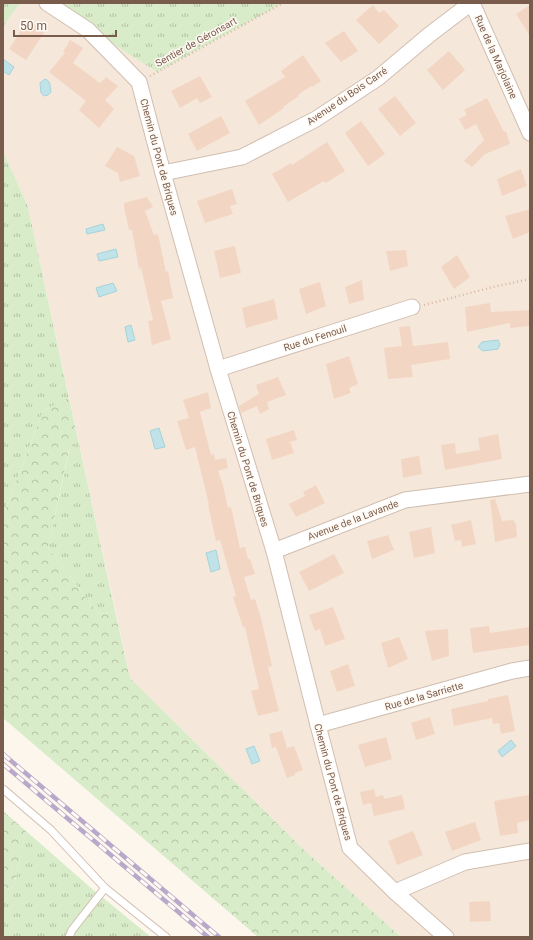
<svg xmlns="http://www.w3.org/2000/svg" width="533" height="940" viewBox="0 0 533 940" font-family="Roboto,sans-serif">
<style>
.residential{fill:#f5e8da}
.grass{fill:url(#grass-tufts)}
.forest{fill:url(#forest-crowns)}
.water{fill:#bfe3e8;stroke:#a5d3da}
.building{fill:#f3d5c3}
.lines{fill:none;stroke-linecap:round;stroke-linejoin:round}
.lane-casing{stroke:#d1beb0;stroke-width:9}
.street-casing{stroke:#d1beb0;stroke-width:17}
.path{stroke:#d9b8a5;stroke-width:2.5;stroke-dasharray:1 3;stroke-linecap:butt}
.lane{stroke:#fff;stroke-width:7}
.street{stroke:#fff;stroke-width:15}
.rail-casing{stroke:#b9a8c9;stroke-width:4.5}
.rail{stroke:#fffaf3;stroke-width:3;stroke-dasharray:9;stroke-linecap:butt}
.labels{text-anchor:middle;dominant-baseline:central;stroke-width:3;stroke-linejoin:round;paint-order:stroke}
.street-label{font-size:10px;fill:#7a5c4d;stroke:#fffaf3}
</style>
<defs>
<pattern id="grass-tufts" width="24" height="20" patternUnits="userSpaceOnUse"><rect width="24" height="20" fill="#d8ecc9"/><path d="M3 7l-1-3M5 7V3M7 7l1-3M15 17l-1-3M17 17v-4M19 17l1-3" fill="none" stroke="#b4c2a5"/></pattern>
<pattern id="forest-crowns" width="20" height="18" patternUnits="userSpaceOnUse"><rect width="20" height="18" fill="#d8ecc9"/><path d="M2 6a3 3 0 1 1 6 0M12 15a3 3 0 1 1 6 0" fill="none" stroke="#b4c2a5"/></pattern>
</defs>
<rect width="100%" height="100%" fill="#fdf6ec"/>
<polygon class="residential" points="20,3 48,3 157,72 283,3 530,3 530,937 401,937 302,848 130,678 28,207 3,151 3,27"/>
<g class="grass">
<polygon points="3,3 20,3 3,27"/>
<polygon points="48,3 283,3 157,72"/>
<polygon points="3,151 28,207 69,398 43,411 3,516"/>
<polygon points="78,439 115,611 99,614 48,548 71,443"/>
<polygon points="26,831 91,888 151,937 3,937 3,891 14,886"/>
</g>
<g class="forest">
<polygon points="69,398 78,439 69,450 48,548 99,614 115,611 130,678 302,848 401,937 258,937 3,718 3,516 43,411"/>
<polygon points="3,811 26,831 14,886 3,891"/>
</g>
<g class="water">
<polygon points="3,59 14,67 9,75 3,71"/>
<path d="M45 79C51 81 50 86 51 92L48 95 44 96 41 93 40 83Z"/>
<polygon points="103,224 105,230 87,234 86,229"/>
<polygon points="116,249 118,257 99,261 97,254"/>
<polygon points="113,283 117,291 99,297 96,288"/>
<polygon points="131,325 135,340 128,342 125,327"/>
<polygon points="498,340 500,344 498,349 483,351 478,347 482,342"/>
<polygon points="159,428 165,447 155,449 150,431"/>
<polygon points="216,550 220,569 211,572 206,553"/>
<polygon points="511,740 516,746 502,757 498,751"/>
<polygon points="254,746 260,761 252,764 246,749"/>
</g>
<g class="building">
<polygon points="373,5 379,13 384,10 399,26 379,44 356,20"/>
<polygon points="530,5 530,36 516,14"/>
<polygon points="28,20 45,31 26,60 9,49"/>
<polygon points="344,31 358,51 341,62 325,43"/>
<polygon points="70,40 83,48 73,63 100,83 106,77 118,86 105,100 114,109 99,128 79,110 86,101 49,72 65,53 63,52"/>
<polygon points="449,51 465,70 443,90 427,70"/>
<polygon points="303,55 321,81 312,87 311,86 298,95 299,96 283,107 284,108 259,125 245,101 285,77 281,71"/>
<polygon points="200,76 212,97 200,103 197,98 180,108 171,91"/>
<polygon points="395,96 416,123 400,136 378,109"/>
<polygon points="487,98 504,132 506,131 510,144 485,154 472,167 464,161 484,140 476,124 465,130 459,119 467,115 464,110"/>
<polygon points="221,116 230,133 197,151 188,134"/>
<polygon points="361,121 385,154 368,166 345,133"/>
<polygon points="327,142 345,171 326,183 324,181 288,202 272,174 291,163 292,165"/>
<polygon points="117,147 134,156 140,176 120,182 118,173 105,166"/>
<polygon points="521,169 527,186 502,196 497,179"/>
<polygon points="232,189 237,204 230,206 233,214 205,223 197,201"/>
<polygon points="147,197 153,207 145,211 154,235 158,234 166,272 168,271 173,298 161,301 171,339 152,345 148,321 153,320 141,268 139,269 132,230 129,230 124,207 124,203"/>
<polygon points="530,209 530,232 513,239 505,216"/>
<polygon points="235,246 241,273 220,278 214,251"/>
<polygon points="406,250 408,266 390,271 386,251"/>
<polygon points="457,255 470,277 454,289 441,267"/>
<polygon points="362,280 364,300 349,304 345,287"/>
<polygon points="320,282 326,306 306,314 299,289"/>
<polygon points="274,299 278,319 246,328 242,308"/>
<polygon points="490,303 491,312 530,310 530,326 510,328 510,323 467,332 465,307"/>
<polygon points="410,326 413,346 448,342 450,359 411,365 413,377 388,379 384,348 402,346 399,327"/>
<polygon points="349,356 358,384 349,388 351,393 334,399 326,364"/>
<polygon points="278,377 286,395 267,402 269,409 260,414 257,406 241,413 239,406 259,394 256,385"/>
<polygon points="208,392 211,408 200,412 211,455 214,454 215,460 226,458 228,468 218,471 223,485 228,508 231,507 240,548 245,547 248,559 250,559 255,574 244,577 251,600 255,599 261,618 272,666 268,667 279,711 258,716 251,691 259,689 245,627 243,627 233,597 236,596 220,540 216,541 208,505 209,505 195,447 186,450 177,421 189,418 183,400"/>
<polygon points="294,430 297,440 290,442 294,453 272,460 266,439"/>
<polygon points="498,434 502,459 445,470 441,445 455,443 456,454 480,450 478,438"/>
<polygon points="419,456 422,474 403,478 401,459"/>
<polygon points="316,485 325,503 296,517 289,504 305,496 303,492"/>
<polygon points="495,499 502,521 514,520 514,523 516,523 517,537 495,542 490,500"/>
<polygon points="471,520 476,544 462,547 461,540 455,541 451,525"/>
<polygon points="431,527 435,553 414,558 409,532"/>
<polygon points="388,535 394,550 372,559 367,541"/>
<polygon points="334,554 344,573 309,591 299,572"/>
<polygon points="333,607 345,639 325,646 320,629 315,631 309,615"/>
<polygon points="489,626 490,633 529,627 530,645 473,653 470,628"/>
<polygon points="448,629 449,656 432,661 425,631"/>
<polygon points="399,637 408,659 388,668 381,643"/>
<polygon points="348,664 355,686 337,692 330,671"/>
<polygon points="508,695 515,731 501,734 499,723 493,724 492,718 454,726 451,709 488,701 488,699"/>
<polygon points="430,717 435,734 416,740 411,723"/>
<polygon points="282,731 287,748 294,746 303,770 295,773 295,775 287,778 276,747 272,748 269,734"/>
<polygon points="386,737 392,759 365,767 358,745"/>
<polygon points="374,789 376,797 383,795 384,799 402,795 405,809 374,816 371,803 363,805 360,792"/>
<polygon points="529,795 530,804 530,820 517,823 518,833 500,836 494,801"/>
<polygon points="475,822 481,840 452,851 445,832"/>
<polygon points="413,831 423,855 397,865 388,841"/>
<polygon points="490,901 491,921 470,922 469,902"/>
</g>
<g class="lines">
<defs>
<g id="lane">
<polyline points="3,789 51,830 105,888"/>
<polyline points="69,937 72,930 105,888 166,937"/>
</g>
<g id="street">
<polyline points="47,3 88,30 139,82 163,173 218,369 274,551 318,725 350,848 395,892 446,937"/>
<polyline points="472,3 530,133"/>
<polyline points="163,173 242,157 316,119 378,78 429,35 471,3"/>
<polyline points="218,369 412,307"/>
<polyline points="274,551 405,500 530,484"/>
<polyline points="318,725 512,671 530,668"/>
<polyline points="395,892 465,862 530,851"/>
</g>
</defs>
<use href="#lane" class="lane-casing"/>
<use href="#street" class="street-casing"/>
<g class="path">
<polyline points="150,76 283,3"/>
<polyline points="424,305 493,287 530,279"/>
</g>
<use href="#lane" class="lane"/>
<use href="#street" class="street"/>
<defs>
<g id="rail">
<polyline points="3,754 219,937"/>
<polyline points="3,764 208,937"/>
</g>
</defs>
<use href="#rail" class="rail-casing"/>
<use href="#rail" class="rail"/>
</g>
<g class="labels">
<g class="street-label">
<text transform="translate(196 42) rotate(-29)">Sentier de Géronsart</text>
<text transform="translate(496 57) rotate(66)">Rue de la Marjolaine</text>
<text transform="translate(347 96) rotate(-34)">Avenue du Bois Carré</text>
<text transform="translate(159 157) rotate(75)">Chemin du Pont de Briques</text>
<text transform="translate(315 338) rotate(-18)">Rue du Fenouil</text>
<text transform="translate(248 469) rotate(73)">Chemin du Pont de Briques</text>
<text transform="translate(353 520) rotate(-21)">Avenue de la Lavande</text>
<text transform="translate(424 696) rotate(-16)">Rue de la Sarriette</text>
<text transform="translate(333 782) rotate(75)">Chemin du Pont de Briques</text>
</g>
</g>
<rect width="533" height="940" fill="none" stroke="#7a5c4d" stroke-width="8"/>
<path d="M14 30v6h102v-6" fill="none" stroke="#7a5c4d" stroke-width="2"/>
<text x="20" y="30" font-size="12" fill="#7a5c4d" stroke="#fffaf3" stroke-width="3" paint-order="stroke">50 m</text>
</svg>
